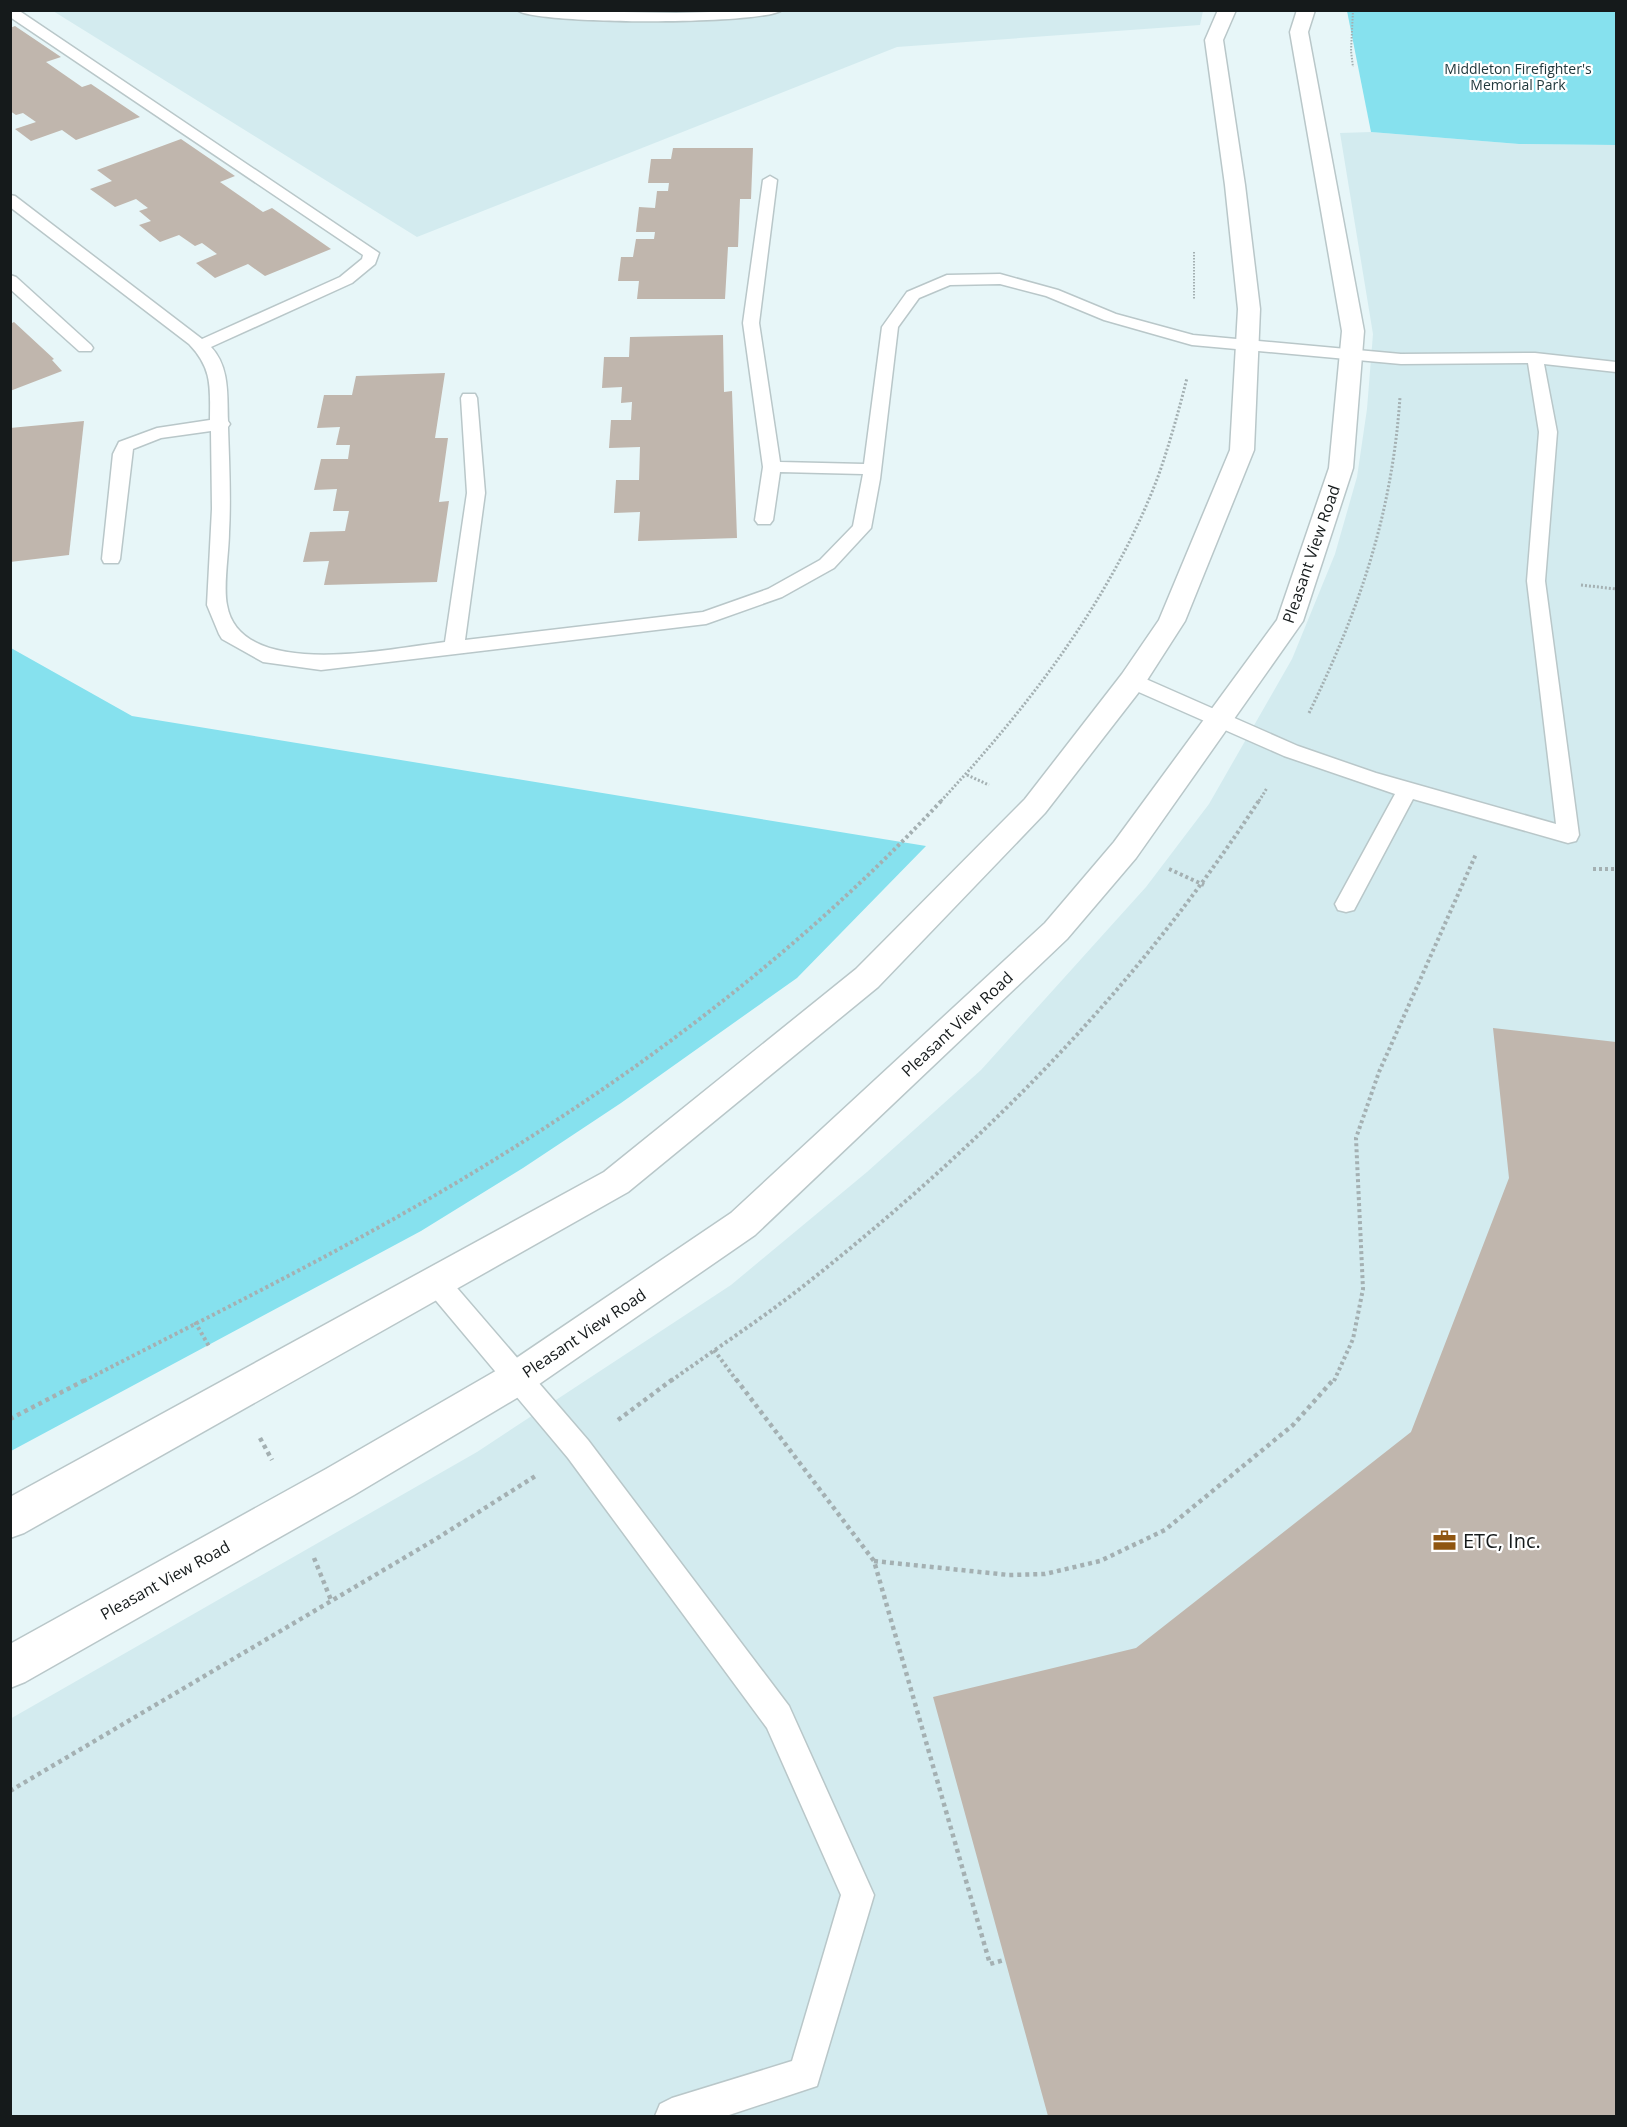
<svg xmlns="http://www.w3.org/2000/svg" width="1627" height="2127" viewBox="0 0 1627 2127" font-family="'Open Sans',sans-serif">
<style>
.built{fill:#d3ebef}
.green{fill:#86e1ee}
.building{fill:#c0b6ad}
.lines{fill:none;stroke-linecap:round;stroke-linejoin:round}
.service-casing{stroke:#b9c7c9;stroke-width:3}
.tertiary-casing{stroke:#b9c7c9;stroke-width:3}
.path-far3{stroke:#a4b0b2;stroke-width:2;stroke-dasharray:1.5 1.5;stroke-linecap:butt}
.path-far2{stroke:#a4b0b2;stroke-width:3;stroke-dasharray:2 2;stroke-linecap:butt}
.path-far1{stroke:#a4b0b2;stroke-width:4;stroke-dasharray:3 3;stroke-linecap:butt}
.path{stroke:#a4b0b2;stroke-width:4.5;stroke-dasharray:4 4;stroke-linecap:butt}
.service{fill:#fff;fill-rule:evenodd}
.tertiary{fill:#fff;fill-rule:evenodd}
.labels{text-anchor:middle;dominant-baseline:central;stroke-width:4.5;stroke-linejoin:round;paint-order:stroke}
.far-park-label{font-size:14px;fill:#20383c;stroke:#fff}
.street-label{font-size:16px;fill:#151a1b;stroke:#fff}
.near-poi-label{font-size:20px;fill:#151a1b;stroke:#fff;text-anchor:start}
</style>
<rect width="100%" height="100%" fill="#e7f6f8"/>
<g class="built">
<polygon points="53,11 1203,11 1200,25 897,47 417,237"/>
<polygon points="1371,132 1519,144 1616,145 1616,2116 11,2116 10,1719 477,1452 731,1285 867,1172 981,1070 1146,887 1209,804 1292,659 1335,554 1357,477 1367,409 1373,334 1340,133"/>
</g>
<g class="green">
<polygon points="1347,11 1616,11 1616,145 1519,144 1371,132"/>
<polygon points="11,648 132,716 926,846 797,978 621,1103 523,1168 421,1231 11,1451"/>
</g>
<g class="building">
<polygon points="15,26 61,57 46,62 82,87 91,84 140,117 76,140 62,130 31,141 15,129 36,122 23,113 16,115 10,111 10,28"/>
<polygon points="181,139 235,176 220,182 263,212 272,208 331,249 265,276 248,264 215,278 196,263 217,254 202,243 195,246 179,235 160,242 139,225 151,221 139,211 148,208 136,199 115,207 90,189 112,181 97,170"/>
<polygon points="673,148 753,148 751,199 740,199 738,247 728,247 725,299 637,299 639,281 618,281 621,257 633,257 636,239 654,239 655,232 636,232 639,207 655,208 657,191 668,191 669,183 648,183 651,159 671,159"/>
<polygon points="14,322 54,359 52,360 62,371 10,391 10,324"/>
<polygon points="723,335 724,392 732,391 737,538 638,541 640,512 614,513 616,480 639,480 640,447 609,448 611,420 631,420 632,402 621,403 622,387 602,388 604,357 629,357 630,337"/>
<polygon points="445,373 435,438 448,438 439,502 449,501 437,582 324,585 329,561 303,562 310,532 345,531 349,511 333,511 337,489 314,490 321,459 348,459 350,445 336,445 340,427 317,428 324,395 352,395 356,376"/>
<polygon points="84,421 69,555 10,562 10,428"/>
<polygon points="1493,1028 1616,1042 1616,2116 1048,2116 933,1697 1136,1648 1411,1432 1509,1178"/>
</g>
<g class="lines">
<defs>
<g id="service">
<path d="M10 10H18L379 253 375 264 352 283 211 347C230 367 227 396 228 421L230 424 228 427C229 462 231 497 229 532 229 552 223 586 227 605 240 682 393 648 445 642L467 493 461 398 463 394H475L477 398 485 493 465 640 703 612 768 589 820 560 853 526 863 474 780 472 773 520 770 524H758L755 520 763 467 743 323 763 180 770 176 777 180 759 323 780 462 864 464 882 327 907 292 947 275 1000 274 1058 290 1116 314 1193 335 1401 354 1535 353 1616 362V372L1544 364 1557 432 1545 581 1579 835 1576 841 1568 843 1413 799 1354 910 1346 912 1338 910 1335 904 1395 794 1284 756 1125 686 1122 681 1125 676 1132 674 1139 676 1298 746 1376 773 1556 824 1527 581 1539 432 1528 363 1401 364 1192 345 1104 320 1046 296 1000 284 950 285 919 298 898 327 880 479 871 528 834 568 782 597 706 624 321 670 263 662 222 639 219 634 207 605 212 509 211 431 161 438 133 449 120 559 118 563H104L102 559 113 454 119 442 157 428 210 420C210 388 213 369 189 344L10 207V195L15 196 202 339 340 277 362 259 363 255 10 17Z"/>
<path d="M517 10 676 13 782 10C764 25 535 25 517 10Z"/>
<polygon points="10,275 16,277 91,345 93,348 91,351 79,351 10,289"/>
<polygon points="436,1270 445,1274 588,1440 789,1706 874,1895 817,2086 726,2116 655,2116 660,2104 672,2098 792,2061 841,1895 767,1728 568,1458 427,1290 423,1282 427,1274"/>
</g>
<g id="tertiary">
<polygon points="1218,10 1236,10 1223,40 1245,185 1260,309 1254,450 1185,621 1142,688 1045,813 878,987 628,1192 24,1533 10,1538 10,1497 604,1172 856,969 1025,799 1122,674 1159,620 1230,450 1238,309 1225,185 1205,40"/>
<polygon points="1297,10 1315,10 1308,32 1364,331 1353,468 1303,621 1136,858 1067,939 755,1235 532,1389 354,1495 25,1682 10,1688 10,1644 326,1469 506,1365 731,1213 1045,923 1114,842 1277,620 1329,468 1342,331 1290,32"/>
</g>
</defs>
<use href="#service" class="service-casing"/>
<use href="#tertiary" class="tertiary-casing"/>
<g class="path-far3">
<polyline points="1353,10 1351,51 1353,67"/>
<polyline points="1194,252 1194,299"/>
</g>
<g class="path-far2">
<polyline points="1581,585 1616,589"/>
<path d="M1309 713C1360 608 1392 514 1400 397"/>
<polyline points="967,775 989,785"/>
<path d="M941 801C1030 705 1113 597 1159 474 1170 442 1179 410 1187 378"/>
<polyline points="1259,801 1267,788"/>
</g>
<g class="path-far1">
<polyline points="1169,869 1204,885"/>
<polyline points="1593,869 1616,869"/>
<polyline points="195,1322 210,1348"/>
<polyline points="714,1350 737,1381"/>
<path d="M84 1381C194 1324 306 1269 413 1208 607 1097 791 963 943 799"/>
<path d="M671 1381C718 1347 766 1316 811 1280 987 1140 1136 989 1260 799"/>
<polyline points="1334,1381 1353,1339 1363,1289 1356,1138 1379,1072 1476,854"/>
</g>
<g class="path">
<polyline points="736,1379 874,1561 990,1964 1004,1960"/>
<polyline points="10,1419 87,1379"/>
<polyline points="618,1420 673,1379"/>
<polyline points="260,1438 272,1460"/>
<polyline points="314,1558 331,1600"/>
<polyline points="874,1561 1009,1575 1045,1574 1100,1561 1165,1530 1293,1425 1334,1379"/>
<polyline points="10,1791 436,1539 537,1475"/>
</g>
<use href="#service" class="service"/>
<use href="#tertiary" class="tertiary"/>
</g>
<defs>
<symbol id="office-bare" viewBox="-9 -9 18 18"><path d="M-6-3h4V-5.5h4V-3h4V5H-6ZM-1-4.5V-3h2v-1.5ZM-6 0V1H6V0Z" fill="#8f5510" stroke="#fff" stroke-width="2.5" paint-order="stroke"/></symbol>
</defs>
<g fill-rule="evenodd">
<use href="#office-bare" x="1428" y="1524" width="33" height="33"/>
</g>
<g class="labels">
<g class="far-park-label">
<text x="1518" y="68">Middleton Firefighter's<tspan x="1518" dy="16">Memorial Park</tspan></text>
</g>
<g class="street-label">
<text transform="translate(1311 554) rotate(-71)">Pleasant View Road</text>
<text transform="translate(957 1024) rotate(-43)">Pleasant View Road</text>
<text transform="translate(584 1333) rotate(-34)">Pleasant View Road</text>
<text transform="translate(165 1580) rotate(-29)">Pleasant View Road</text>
</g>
<g class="near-poi-label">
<text x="1463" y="1540">ETC, Inc.</text>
</g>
</g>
<rect width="1627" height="2127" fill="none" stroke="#151a1b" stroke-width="24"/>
</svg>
